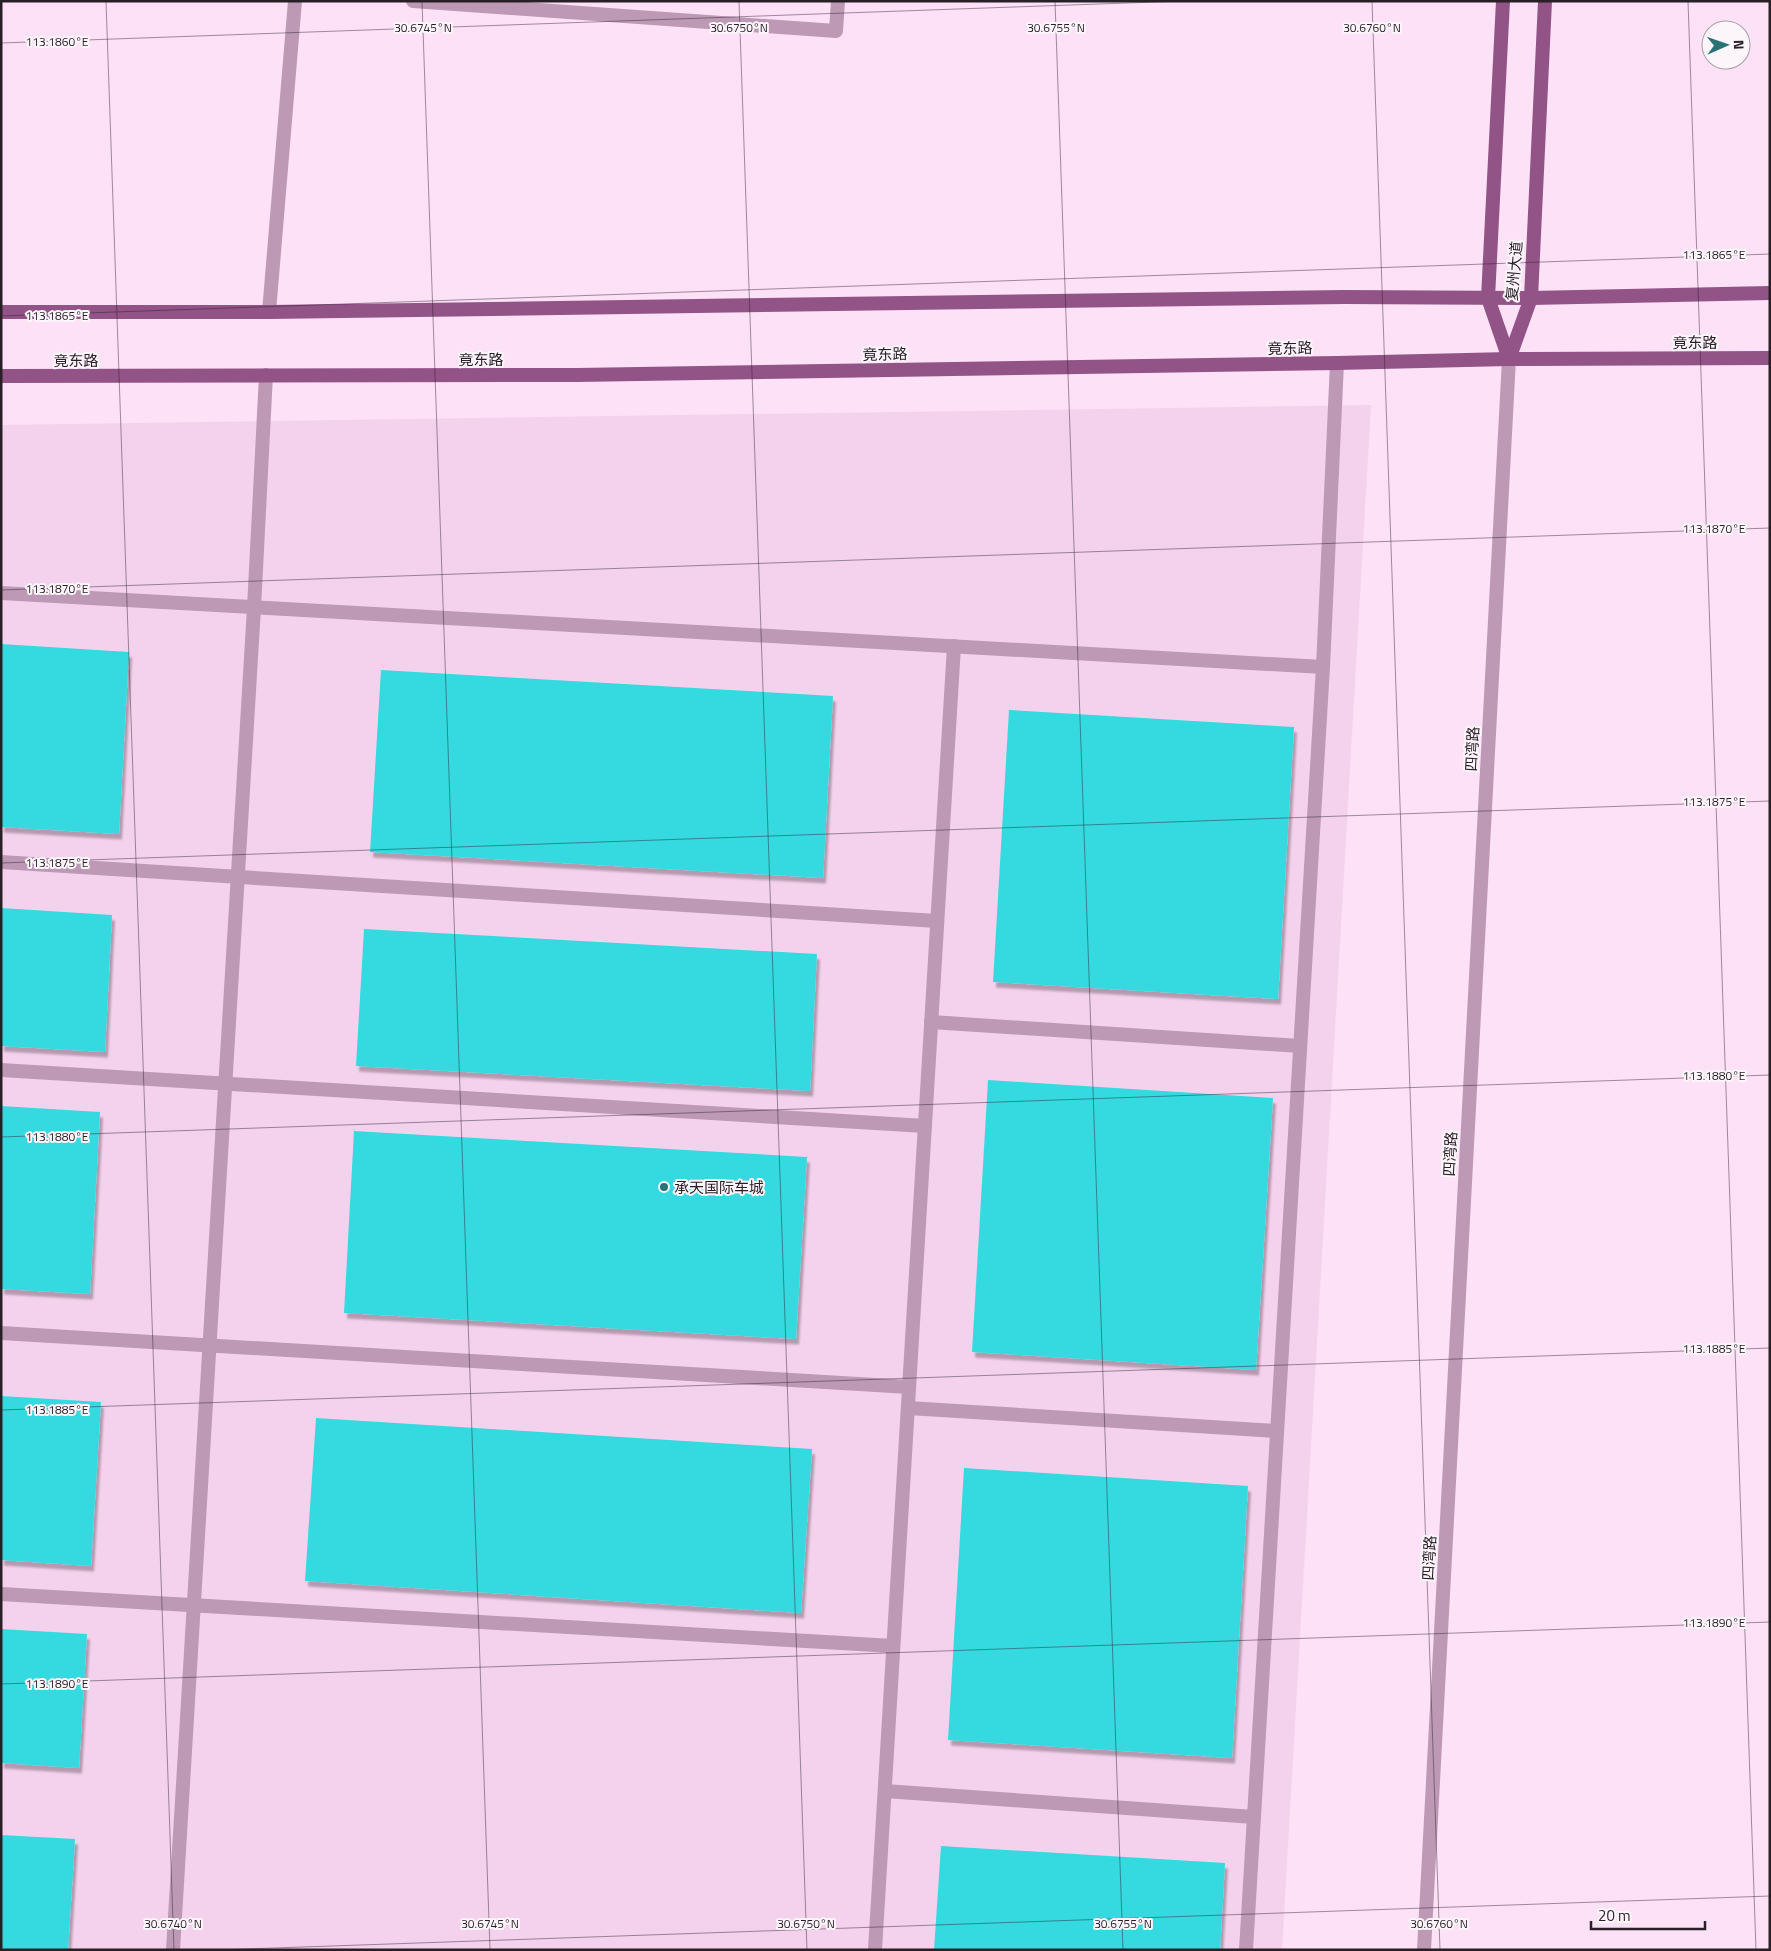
<svg xmlns="http://www.w3.org/2000/svg" width="1771" height="1951" viewBox="0 0 1771 1951" font-family="'Titillium Web','Noto Sans SC',sans-serif">
<style>
.built{fill:#f4d2ed}
.building{fill:#35dae1;filter:url(#shadow)}
.lines{fill:none;stroke-linecap:round;stroke-linejoin:round}
.service{stroke:#bd99b6;stroke-width:14}
.tertiary{stroke:#bd99b6;stroke-width:14}
.primary{stroke:#925387;stroke-width:14}
.ticks{fill:none;stroke:#291f27;stroke-width:1;stroke-opacity:0.45}
.poi-dot{fill:#287376;stroke:#fcf6fb;stroke-width:2}
.labels{text-anchor:middle;dominant-baseline:central;stroke-width:4;stroke-linejoin:round;paint-order:stroke}
.street-label{font-size:15px;fill:#291f27;stroke:#fcf6fb}
.poi-label{font-size:15px;fill:#291f27;stroke:#fcf6fb;text-anchor:start}
.ticks-label{font-size:12px;text-anchor:middle;fill:#291f27;stroke:#fcf6fb;stroke-width:4;stroke-linejoin:round;paint-order:stroke}
</style>
<defs>
<filter id="shadow"><feDropShadow dx="3" dy="5.5" stdDeviation="1" flood-color="#0004"/></filter>
</defs>
<rect width="100%" height="100%" fill="#fde1f7"/>
<polygon class="built" points="1371,405 1282,1950 1,1950 1,425"/>
<g class="building">
<polygon points="1,644 129,652 119,834 1,827"/>
<polygon points="381,670 833,696 823,878 370,852"/>
<polygon points="1009,710 1294,727 1278,999 993,982"/>
<polygon points="1,908 112,915 105,1052 1,1046"/>
<polygon points="364,929 817,954 810,1091 356,1066"/>
<polygon points="988,1080 1273,1098 1256,1370 972,1352"/>
<polygon points="1,1106 100,1112 90,1294 1,1289"/>
<polygon points="354,1131 807,1157 796,1339 344,1313"/>
<polygon points="1,1396 101,1402 91,1566 1,1560"/>
<polygon points="316,1418 812,1449 801,1613 305,1581"/>
<polygon points="964,1468 1248,1486 1232,1758 948,1740"/>
<polygon points="1,1629 87,1634 79,1768 1,1763"/>
<polygon points="1,1835 75,1839 68,1950 1,1950"/>
<polygon points="941,1846 1225,1863 1220,1950 934,1950"/>
</g>
<g class="lines">
<g class="service">
<polyline points="413,1 836,31 838,1"/>
<polyline points="269,312 295,1"/>
<polyline points="1,593 1323,667"/>
<polyline points="1,862 937,921"/>
<polyline points="931,1022 1300,1046"/>
<polyline points="1,1070 925,1126"/>
<polyline points="1,1333 909,1387"/>
<polyline points="908,1408 1277,1431"/>
<polyline points="1,1594 893,1646"/>
<polyline points="885,1791 1254,1817"/>
<polyline points="173,1950 254,608 266,375"/>
<polyline points="875,1950 954,646"/>
<polyline points="1246,1950 1323,667 1337,363"/>
</g>
<polyline class="tertiary" points="1424,1950 1509,359"/>
<g class="primary">
<polyline points="1503,1 1488,298 1509,359"/>
<polyline points="1,312 269,312 1344,297 1531,298 1770,293"/>
<polyline points="1509,359 1531,298 1545,1"/>
<polyline points="1,376 577,375 1337,363 1509,359 1770,358"/>
</g>
</g>
<path class="ticks" d="M106 1 174 1950M422 1 490 1950M739 1 807 1950M1055 1 1123 1950M1372 1 1440 1950M1688 1 1756 1950M1 43 1183 1M1 316 1770 254M1 590 1770 528M1 863 1770 801M1 1137 1770 1075M1 1410 1770 1348M1 1684 1770 1622M217 1950 1770 1896"/>
<circle class="poi-dot" cx="664" cy="1187" r="5"/>
<g class="labels">
<g class="street-label">
<text transform="translate(1514 271) rotate(-85)">复州大道</text>
<text x="1695" y="342">竟东路</text>
<text transform="translate(1290 348) rotate(-1)">竟东路</text>
<text transform="translate(885 354) rotate(-1)">竟东路</text>
<text x="481" y="359">竟东路</text>
<text x="76" y="360">竟东路</text>
<text transform="translate(1472 749) rotate(-87)">四湾路</text>
<text transform="translate(1450 1154) rotate(-87)">四湾路</text>
<text transform="translate(1429 1558) rotate(-87)">四湾路</text>
</g>
<g class="poi-label">
<text x="674" y="1187">承天国际车城</text>
</g>
</g>
<g class="ticks-label">
<text x="423" y="32">30.6745°N</text>
<text x="739" y="32">30.6750°N</text>
<text x="1056" y="32">30.6755°N</text>
<text x="1372" y="32">30.6760°N</text>
<text x="57" y="46">113.1860°E</text>
<text x="1714" y="259">113.1865°E</text>
<text x="57" y="320">113.1865°E</text>
<text x="1714" y="533">113.1870°E</text>
<text x="57" y="593">113.1870°E</text>
<text x="1714" y="806">113.1875°E</text>
<text x="57" y="867">113.1875°E</text>
<text x="1714" y="1080">113.1880°E</text>
<text x="57" y="1141">113.1880°E</text>
<text x="1714" y="1353">113.1885°E</text>
<text x="57" y="1414">113.1885°E</text>
<text x="1714" y="1627">113.1890°E</text>
<text x="57" y="1688">113.1890°E</text>
<text x="173" y="1928">30.6740°N</text>
<text x="490" y="1928">30.6745°N</text>
<text x="806" y="1928">30.6750°N</text>
<text x="1123" y="1928">30.6755°N</text>
<text x="1439" y="1928">30.6760°N</text>
</g>
<rect width="1771" height="1951" fill="none" stroke="#291f27" stroke-width="5"/>
<g transform="translate(1726 45) rotate(88)"><circle r="24" fill="#fcf6fb" stroke="#a8a0a6"/>
<path d="M0-4L9 19L0 12L-9 19Z" fill="#287376"/>
<text y="-8" font-size="14" font-weight="bold" text-anchor="middle" fill="#291f27">N</text>
</g>
<path d="M1591 1921v8h114v-8" fill="none" stroke="#291f27" stroke-width="2.5"/>
<text x="1598" y="1921" font-size="15" fill="#291f27" stroke="#fcf6fb" stroke-width="4" paint-order="stroke">20 m</text>
</svg>
